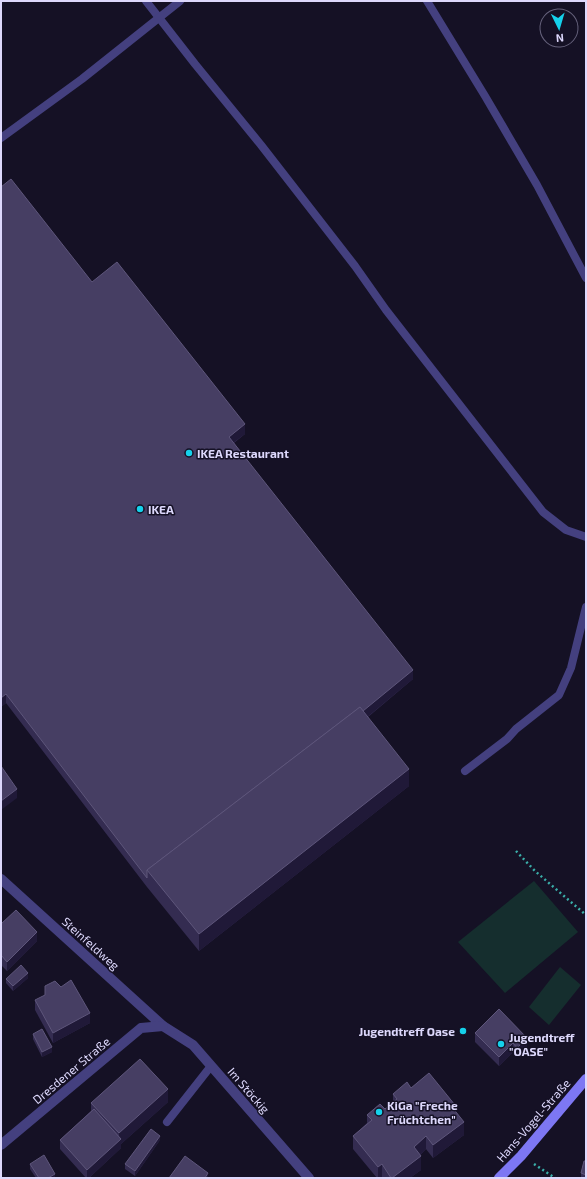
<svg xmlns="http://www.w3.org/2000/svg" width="587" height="1179" viewBox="0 0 587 1179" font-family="'Exo 2',sans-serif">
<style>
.green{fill:#152e2e}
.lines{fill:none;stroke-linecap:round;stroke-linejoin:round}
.path{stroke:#3aaea9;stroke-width:2.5;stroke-dasharray:2 3;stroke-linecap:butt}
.lane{stroke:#44407f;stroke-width:8}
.street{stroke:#44407f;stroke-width:10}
.secondary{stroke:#7d77f3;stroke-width:10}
.wall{fill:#342c51}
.shaded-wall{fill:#201938}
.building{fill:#463e63;stroke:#5e567b}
.poi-dot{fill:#15d1eb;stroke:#151125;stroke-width:1.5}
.labels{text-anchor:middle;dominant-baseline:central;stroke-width:3;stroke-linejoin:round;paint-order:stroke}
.poi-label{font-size:12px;font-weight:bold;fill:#ddd8fc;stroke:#151125;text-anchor:start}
.street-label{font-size:12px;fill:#ddd8fc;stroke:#151125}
</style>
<rect width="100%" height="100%" fill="#151125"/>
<g class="green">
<polygon points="534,881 578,932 505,993 458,942"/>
<polygon points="560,967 581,985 549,1025 529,1007"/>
</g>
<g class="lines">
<g class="path">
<polyline points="516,851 535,871 586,915"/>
<polyline points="534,1164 555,1178"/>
</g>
<g class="lane">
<polyline points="146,1 195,64 261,145 355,266 386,310 543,512 566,530 586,537"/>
<polyline points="427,1 485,96 537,185 586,278"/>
<polyline points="1,138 82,79 180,1"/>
<polyline points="465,771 507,739 516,729 559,695 571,668 586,607"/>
<polyline points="167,1122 211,1066"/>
</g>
<g class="street">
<polyline points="1,879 163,1026 193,1045 309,1178"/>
<polyline points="1,1145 141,1028 163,1026"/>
</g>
<polyline class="secondary" points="499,1178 521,1156 586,1079"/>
</g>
<g class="wall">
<polygon points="92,282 245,434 234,443 413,679 368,717 409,786 199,951 147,887 6,703 1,707"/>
<polygon points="1,924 37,941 7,971 1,965"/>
<polygon points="28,978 13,991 6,983 6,979"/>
<polygon points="35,1000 90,1023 53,1043 35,1010"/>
<polygon points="475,1033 527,1047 517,1057 513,1052 499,1066 475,1042"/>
<polygon points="33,1034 52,1052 42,1057 33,1039"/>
<polygon points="411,1088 455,1111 464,1135 433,1158 426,1149 420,1155 421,1170 410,1178 382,1178 382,1177 381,1178 377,1178 353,1149 353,1136 367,1123 367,1115 385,1109 393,1103 393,1094"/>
<polygon points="168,1102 121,1144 121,1148 89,1178 86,1178 60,1149 60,1140 91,1111 91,1103"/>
<polygon points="160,1140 135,1176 125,1169 125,1164"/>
<polygon points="586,1161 586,1178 581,1178 581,1173"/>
<polygon points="30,1164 55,1178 36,1178 30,1169"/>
</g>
<g class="shaded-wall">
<polygon points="245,424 245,434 229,446 229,437"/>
<polygon points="413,670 413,679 360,723 151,875"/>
<polygon points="6,694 6,703 1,707 1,698"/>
<polygon points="409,769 409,786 199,951 199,934"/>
<polygon points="17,789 17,798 1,810 1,801"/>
<polygon points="37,932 37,941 7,971 7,962"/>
<polygon points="28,973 28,978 13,991 13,986"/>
<polygon points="90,1013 90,1023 53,1043 53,1033"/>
<polygon points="527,1038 527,1047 517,1057 517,1048"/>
<polygon points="513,1043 513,1052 499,1066 499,1057"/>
<polygon points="52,1047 52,1052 42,1057 42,1052"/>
<polygon points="168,1089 168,1102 121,1144 121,1148 89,1178 87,1178 87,1170 119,1141 119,1133"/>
<polygon points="455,1105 455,1118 452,1107"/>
<polygon points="464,1122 464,1135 433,1158 433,1145"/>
<polygon points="160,1136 160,1140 135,1176 135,1171"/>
<polygon points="426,1136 426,1149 414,1160 414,1147"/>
<polygon points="421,1156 421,1170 410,1178 392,1178"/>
<polygon points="382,1164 382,1177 381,1178 378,1178 378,1167"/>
<polygon points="208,1173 208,1178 205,1178"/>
<polygon points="55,1174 55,1178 48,1178"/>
</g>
<g class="building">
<polygon points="11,179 92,282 117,262 245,424 229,437 413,670 363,711 360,707 147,870 147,878 6,694 1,698 1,187"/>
<polygon points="360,707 409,769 199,934 147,870"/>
<polygon points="1,766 17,789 1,801"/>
<polygon points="16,910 37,932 7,962 1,955 1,924"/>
<polygon points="21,965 28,973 13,986 6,979"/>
<polygon points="71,980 90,1013 53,1033 35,1000 45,995 45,986 55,981 61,987"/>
<polygon points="499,1009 527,1038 517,1048 513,1043 499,1057 475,1033"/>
<polygon points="42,1029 52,1047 42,1052 33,1034"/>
<polygon points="140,1059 168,1089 119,1133 91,1103"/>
<polygon points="429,1073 455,1105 452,1107 464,1122 433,1145 426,1136 414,1147 421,1156 392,1178 391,1178 382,1164 378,1167 353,1136 372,1120 367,1115 380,1104 385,1109 397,1099 393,1094 407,1082 411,1088"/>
<polygon points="94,1109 121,1139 87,1170 60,1140"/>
<polygon points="151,1129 160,1136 135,1171 125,1164"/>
<polygon points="44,1155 55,1174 48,1178 39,1178 30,1164"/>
<polygon points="185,1156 208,1173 205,1178 169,1178"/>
<polygon points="584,1161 586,1161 586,1175 581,1173"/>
</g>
<g class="poi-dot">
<circle cx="189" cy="453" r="4"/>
<circle cx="140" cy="509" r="4"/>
<circle cx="463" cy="1031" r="4"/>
<circle cx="501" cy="1044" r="4"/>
<circle cx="379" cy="1112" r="4"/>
</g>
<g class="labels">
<g class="poi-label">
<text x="197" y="453">IKEA Restaurant</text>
<text x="148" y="509">IKEA</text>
<text x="455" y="1031" text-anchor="end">Jugendtreff Oase</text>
<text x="509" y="1037">Jugendtreff<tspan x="509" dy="14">"OASE"</tspan></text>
<text x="387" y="1105">KiGa "Freche<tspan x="387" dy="14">Früchtchen"</tspan></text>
</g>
<g class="street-label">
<text transform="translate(91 943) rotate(42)">Steinfeldweg</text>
<text transform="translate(71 1070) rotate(-40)">Dresdener Straße</text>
<text transform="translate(249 1090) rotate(49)">Im Stöckig</text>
<text transform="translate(533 1120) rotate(-49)">Hans-Vogel-Straße</text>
</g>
</g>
<rect width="587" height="1179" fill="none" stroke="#ddd8fc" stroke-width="4"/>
<g transform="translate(559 28) rotate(175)"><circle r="19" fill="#151125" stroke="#65617b"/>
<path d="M0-3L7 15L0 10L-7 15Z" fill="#15d1eb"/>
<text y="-6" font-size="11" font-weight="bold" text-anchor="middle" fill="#ddd8fc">N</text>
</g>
</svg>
